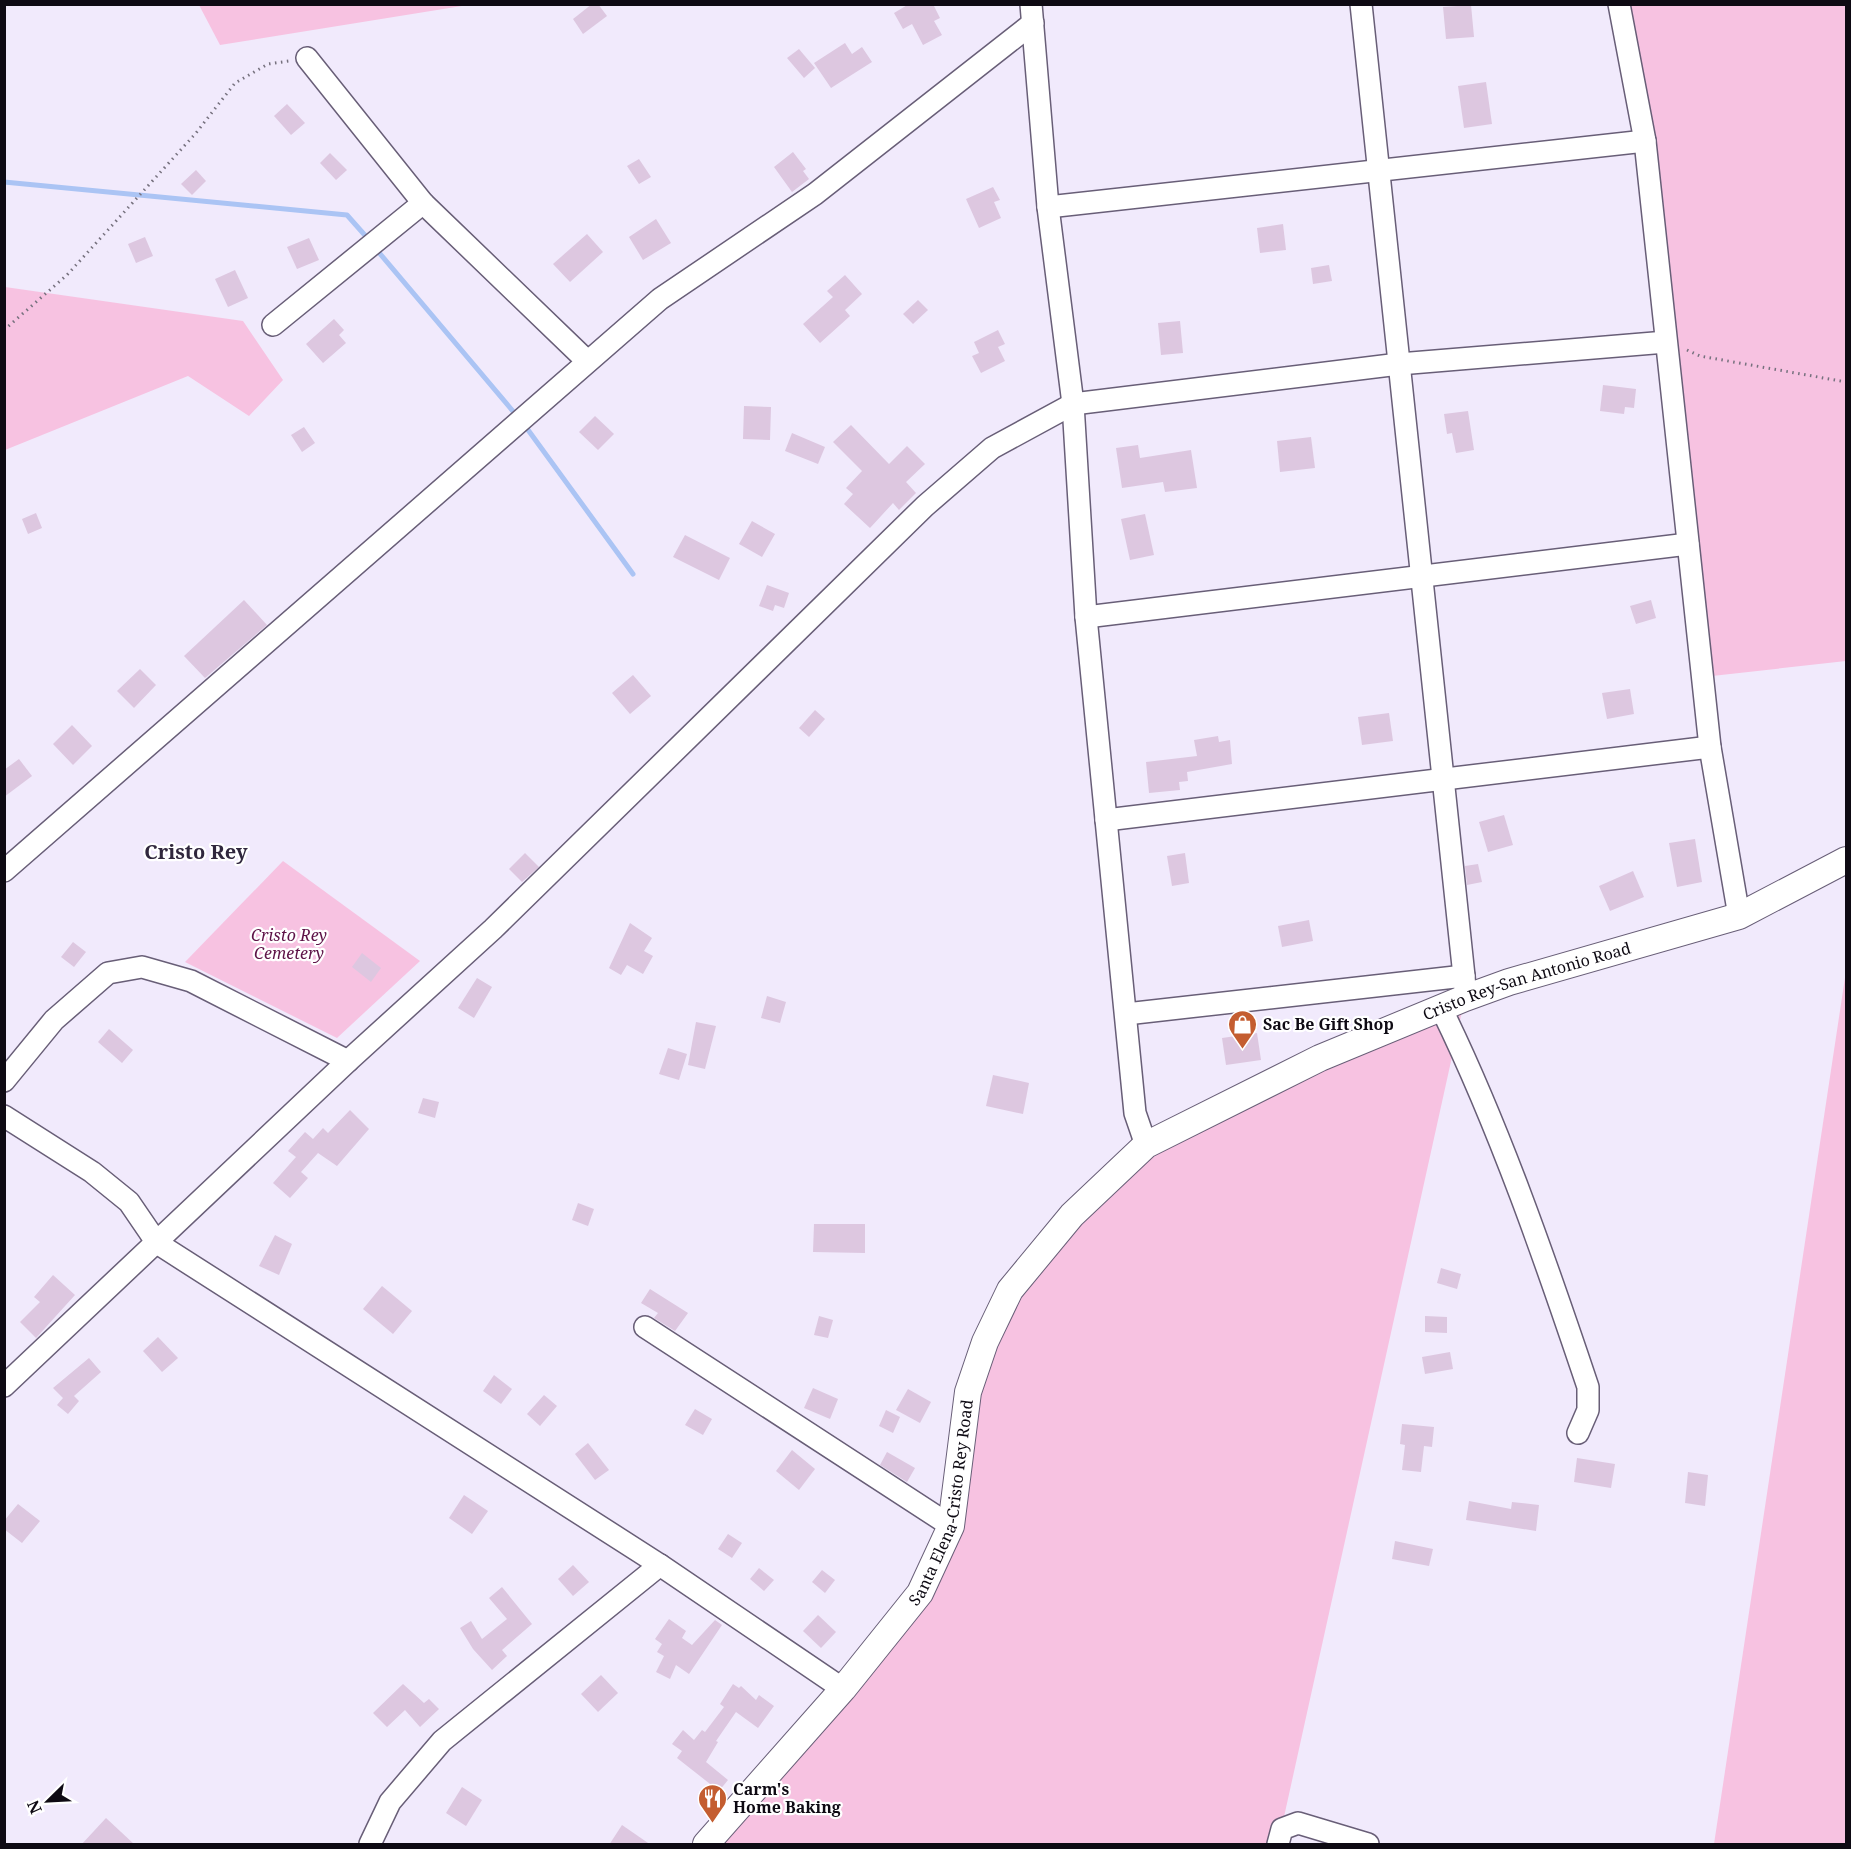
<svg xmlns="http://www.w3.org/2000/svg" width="1851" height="1849" viewBox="0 0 1851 1849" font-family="'Noto Serif',serif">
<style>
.green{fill:#f7c2e1}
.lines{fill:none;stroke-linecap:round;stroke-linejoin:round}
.stream{stroke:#abc4f4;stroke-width:5}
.building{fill:#ddc7e0}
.minor-casing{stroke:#685e77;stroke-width:24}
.major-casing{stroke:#685e77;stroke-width:28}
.path{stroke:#76717e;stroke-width:3;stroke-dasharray:1.5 4.5;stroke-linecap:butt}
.minor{stroke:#fff;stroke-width:21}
.major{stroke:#fff;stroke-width:26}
.labels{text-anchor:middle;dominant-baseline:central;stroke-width:4.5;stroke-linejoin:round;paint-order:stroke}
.park-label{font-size:16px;font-style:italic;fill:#5d1247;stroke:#fff}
.street-label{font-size:16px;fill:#0e0a13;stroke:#fff}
.poi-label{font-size:16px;font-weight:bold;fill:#0e0a13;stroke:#fff;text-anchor:start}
.quarter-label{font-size:20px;font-weight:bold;fill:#30273d;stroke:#fff}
</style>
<rect width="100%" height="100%" fill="#f1eafc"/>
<g class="green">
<polygon points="199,5 468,5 220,45"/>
<polygon points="1630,5 1846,5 1846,661 1703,677"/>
<polygon points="5,287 243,321 283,380 249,416 188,376 5,450"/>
<polygon points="283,861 420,961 337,1038 185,962"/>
<polygon points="1846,971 1846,1844 1714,1844"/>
<polygon points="1465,998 1278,1844 706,1844 843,1689 951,1526 968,1392 1010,1290 1146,1145"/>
</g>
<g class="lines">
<g class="stream">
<polyline points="4,182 347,215 370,241"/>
<polyline points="376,249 517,416"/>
<polyline points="523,423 633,574"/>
</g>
</g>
<g class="building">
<polygon points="592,4 598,4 607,16 583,34 573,19"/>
<polygon points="909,4 933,4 940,18 934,21 942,35 923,45 912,24 903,29 894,13"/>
<polygon points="1471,5 1474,37 1446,39 1443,7"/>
<polygon points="845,43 852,54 862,47 872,62 831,88 814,63"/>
<polygon points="799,49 815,68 804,78 787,58"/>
<polygon points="1486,82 1492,124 1464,128 1458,86"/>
<polygon points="287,104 305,123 291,135 274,116"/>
<polygon points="793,152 806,169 803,171 809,179 792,192 774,167"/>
<polygon points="330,153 347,170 336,180 320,163"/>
<polygon points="639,159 651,177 639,184 627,166"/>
<polygon points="196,170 206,181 192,195 181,184"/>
<polygon points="993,187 1000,200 994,202 1001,218 979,228 966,199"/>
<polygon points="656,219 671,243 643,260 629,237"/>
<polygon points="1283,224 1286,250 1260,253 1257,228"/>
<polygon points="587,234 603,252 570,282 553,264"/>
<polygon points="145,237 153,256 136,263 128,244"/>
<polygon points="309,238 319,260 297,269 287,247"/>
<polygon points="1329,265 1332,281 1313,284 1311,268"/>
<polygon points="235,270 248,298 228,307 215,279"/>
<polygon points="845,275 862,294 845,310 850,316 820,343 803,324 833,297 827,291"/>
<polygon points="918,300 928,310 913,324 903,314"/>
<polygon points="334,319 344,330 339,335 346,343 323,363 306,344"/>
<polygon points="1180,321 1183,353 1161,355 1158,323"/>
<polygon points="998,330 1005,344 998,347 1005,361 981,373 972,356 979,353 974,342"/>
<polygon points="1603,385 1636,389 1634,408 1625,407 1624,414 1600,411"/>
<polygon points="744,406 771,407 770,440 743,439"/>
<polygon points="1468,411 1474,450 1456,453 1452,433 1447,434 1444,414"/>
<polygon points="595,416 614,434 598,450 579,432"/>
<polygon points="851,425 889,464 907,446 925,464 906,482 916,493 899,510 893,503 870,528 844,504 853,494 846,488 862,471 833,442"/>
<polygon points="304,427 315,443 302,452 291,435"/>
<polygon points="792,433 825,447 818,464 785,451"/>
<polygon points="1311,437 1315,468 1280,472 1277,441"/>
<polygon points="1138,445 1140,458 1191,450 1197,488 1165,492 1163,482 1122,488 1116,448"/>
<polygon points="36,513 42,528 28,534 22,519"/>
<polygon points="1145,514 1154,555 1130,560 1121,519"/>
<polygon points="752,521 775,534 762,557 739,544"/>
<polygon points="685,535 730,558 719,580 673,557"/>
<polygon points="767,585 789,593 784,608 775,605 773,611 759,606"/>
<polygon points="244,600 267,625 205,678 184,656"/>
<polygon points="1651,600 1656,618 1636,624 1630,606"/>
<polygon points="140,669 156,685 134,708 117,691"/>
<polygon points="633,675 651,696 630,714 612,693"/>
<polygon points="1630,689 1634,714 1607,719 1602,693"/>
<polygon points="815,710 825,719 809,737 799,728"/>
<polygon points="1389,713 1393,741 1362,745 1358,717"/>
<polygon points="72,725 92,746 73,765 53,744"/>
<polygon points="1218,736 1219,742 1230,740 1232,764 1187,772 1188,781 1179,782 1180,790 1149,793 1146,762 1197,756 1194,740"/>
<polygon points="19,759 32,776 4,797 4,770"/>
<polygon points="1504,815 1513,845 1488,852 1479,822"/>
<polygon points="1695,839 1702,882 1677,887 1669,843"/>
<polygon points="525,853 539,867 522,882 509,869"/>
<polygon points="1185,853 1189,883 1172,886 1167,856"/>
<polygon points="1478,864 1482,882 1467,885 1465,866"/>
<polygon points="1633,871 1644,897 1610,911 1599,886"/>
<polygon points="1309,920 1313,941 1282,947 1278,926"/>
<polygon points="630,923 652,938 644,951 653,956 643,974 627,965 621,975 609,968"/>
<polygon points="73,942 86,952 74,967 61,957"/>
<polygon points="362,953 381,968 371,982 352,967"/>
<polygon points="477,978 492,987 474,1018 458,1008"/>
<polygon points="767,996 786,1002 780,1023 761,1018"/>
<polygon points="696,1022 716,1026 705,1069 688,1065"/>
<polygon points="109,1029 133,1050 122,1063 98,1042"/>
<polygon points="1257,1033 1261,1060 1226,1065 1222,1038"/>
<polygon points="668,1048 687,1054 679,1080 659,1074"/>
<polygon points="993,1075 1029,1083 1023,1114 986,1106"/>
<polygon points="423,1098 439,1102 435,1118 418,1113"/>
<polygon points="350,1110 369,1129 337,1166 318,1153 301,1172 308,1178 290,1198 273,1183 296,1157 288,1151 305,1132 313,1139 323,1128 328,1133"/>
<polygon points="578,1203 594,1209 588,1226 572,1220"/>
<polygon points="814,1224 865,1224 865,1253 813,1252"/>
<polygon points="275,1235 292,1244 279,1275 259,1266"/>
<polygon points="1441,1268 1461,1274 1457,1289 1437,1283"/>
<polygon points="53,1275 75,1295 36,1338 20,1322 40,1302 34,1297"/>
<polygon points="382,1286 412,1311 393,1334 363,1309"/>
<polygon points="650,1289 688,1313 675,1331 654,1318 658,1313 641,1303"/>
<polygon points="819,1316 833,1320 828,1338 814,1335"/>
<polygon points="1425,1316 1447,1317 1447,1333 1425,1332"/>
<polygon points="158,1337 178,1358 162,1372 143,1351"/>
<polygon points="1450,1352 1453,1369 1425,1374 1422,1357"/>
<polygon points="89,1358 101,1372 74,1396 79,1401 68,1414 57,1405 63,1398 53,1388"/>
<polygon points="494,1375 512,1389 501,1404 483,1391"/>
<polygon points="813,1388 838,1399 830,1419 804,1408"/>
<polygon points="908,1389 931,1402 920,1423 896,1410"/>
<polygon points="544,1395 557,1406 540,1426 527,1414"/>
<polygon points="695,1409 712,1419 703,1435 685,1425"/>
<polygon points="886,1410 900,1417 893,1433 879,1426"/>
<polygon points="1402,1424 1434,1427 1432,1447 1424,1446 1421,1472 1402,1470 1405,1445 1400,1444"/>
<polygon points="588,1443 609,1470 595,1480 575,1454"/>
<polygon points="792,1450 815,1469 799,1490 776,1471"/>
<polygon points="887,1452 915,1468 907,1482 880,1465"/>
<polygon points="1577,1458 1615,1464 1611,1488 1574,1482"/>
<polygon points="1688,1472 1708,1475 1705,1506 1685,1503"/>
<polygon points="464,1495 488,1511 472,1534 449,1518"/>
<polygon points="1469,1501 1511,1509 1512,1502 1539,1505 1536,1531 1466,1520"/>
<polygon points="18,1504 40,1521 22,1543 4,1529 4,1521"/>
<polygon points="728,1534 742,1543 732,1558 718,1549"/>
<polygon points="1395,1541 1433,1549 1429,1566 1392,1559"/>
<polygon points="573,1565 589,1582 573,1596 558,1579"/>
<polygon points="759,1568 774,1580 764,1591 750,1579"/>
<polygon points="822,1570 835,1580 825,1593 812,1582"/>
<polygon points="502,1587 532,1624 502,1650 507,1656 492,1670 473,1649 460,1628 471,1621 482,1639 507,1619 489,1598"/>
<polygon points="818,1615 836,1632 821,1648 803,1631"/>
<polygon points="669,1619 686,1631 682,1638 692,1645 715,1620 722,1625 689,1674 676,1665 670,1679 656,1672 664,1656 657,1652 662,1644 655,1639"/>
<polygon points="601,1675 618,1693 598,1712 581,1694"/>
<polygon points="403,1684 424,1703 429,1699 439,1709 420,1727 405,1710 387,1727 373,1713"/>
<polygon points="733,1684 739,1688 741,1686 756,1700 759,1695 774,1706 758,1728 736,1712 716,1741 718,1742 706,1762 728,1780 719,1791 677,1758 682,1751 672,1744 683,1730 694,1740 702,1730 705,1732 724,1707 720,1704"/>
<polygon points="462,1787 482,1800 466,1826 446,1813"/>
<polygon points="106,1818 135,1845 81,1845"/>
<polygon points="622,1825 651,1845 609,1845"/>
</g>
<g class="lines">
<defs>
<g id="minor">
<polyline points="1031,4 1048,207 1073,404 1086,617 1135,1113 1146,1145"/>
<polyline points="1361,4 1464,976"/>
<polyline points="1619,4 1645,141 1710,747 1739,916"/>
<polyline points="307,58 423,203 586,360"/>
<polyline points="1048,207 1645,141"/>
<polyline points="273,325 423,203"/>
<polyline points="1086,617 1688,544"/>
<polyline points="1106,820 1710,747"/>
<polyline points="4,871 660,299 815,194 1033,23"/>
<path d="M1441 1008C1499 1126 1546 1262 1588 1387V1410L1578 1433"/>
<polyline points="1126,1014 1464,976 1465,988"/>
<polyline points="4,1081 54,1020 108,973 142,967 191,981 348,1061"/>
<polyline points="4,1116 92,1172 129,1202 157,1243 660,1565 843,1689"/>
<polyline points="645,1327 951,1526"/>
<polyline points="4,1386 348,1061 493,929 925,506 992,448 1073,404 1399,364 1666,342"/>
<polyline points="370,1844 390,1802 442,1741 660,1565"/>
<polyline points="1278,1844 1282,1829 1298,1823 1368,1844"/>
</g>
<g id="major">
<path id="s1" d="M706 1844 843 1689 920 1593 951 1526 968 1392 985 1342 1010 1290 1072 1215 1146 1145 1320 1058 1465 998 1509 982 1739 916 1846 860"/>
</g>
</defs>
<use href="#minor" class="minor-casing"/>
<use href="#major" class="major-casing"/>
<g class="path">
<polyline points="4,330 67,275 196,133 235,83 268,64 289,61"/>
<polyline points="1687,350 1700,356 1846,382"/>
</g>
<use href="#minor" class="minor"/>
<use href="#major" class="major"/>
</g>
<defs>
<symbol id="shop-pin" viewBox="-11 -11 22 30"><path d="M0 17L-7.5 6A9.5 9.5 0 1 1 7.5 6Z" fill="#c45d30" stroke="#fff"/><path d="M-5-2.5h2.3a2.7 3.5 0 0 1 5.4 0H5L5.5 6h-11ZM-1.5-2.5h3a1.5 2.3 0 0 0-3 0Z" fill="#fff"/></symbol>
<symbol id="restaurant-pin" viewBox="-11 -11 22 30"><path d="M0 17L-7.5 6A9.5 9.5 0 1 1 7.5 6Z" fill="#c45d30" stroke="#fff"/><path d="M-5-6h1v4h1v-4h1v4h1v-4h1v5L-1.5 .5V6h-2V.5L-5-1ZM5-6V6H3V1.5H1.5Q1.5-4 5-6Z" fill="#fff"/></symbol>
</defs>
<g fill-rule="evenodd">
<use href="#shop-pin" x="1226" y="1008" width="33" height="45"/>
<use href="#restaurant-pin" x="696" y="1782" width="33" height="45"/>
</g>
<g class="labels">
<g class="park-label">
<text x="289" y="935">Cristo Rey<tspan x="289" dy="18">Cemetery</tspan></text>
</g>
<g class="street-label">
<text stroke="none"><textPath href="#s1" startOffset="1264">Cristo Rey-San Antonio Road</textPath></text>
<text stroke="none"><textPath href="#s1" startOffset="424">Santa Elena-Cristo Rey Road</textPath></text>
</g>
<g class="poi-label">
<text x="1263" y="1024">Sac Be Gift Shop</text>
<text x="733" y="1789">Carm's<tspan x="733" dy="18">Home Baking</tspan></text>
</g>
<g class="quarter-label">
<text x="196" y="851">Cristo Rey</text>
</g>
</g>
<rect width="1851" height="1849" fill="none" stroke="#0e0a13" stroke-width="12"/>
<g transform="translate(48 1801) rotate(246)" stroke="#ffffff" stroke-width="4.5" paint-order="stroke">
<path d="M0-4.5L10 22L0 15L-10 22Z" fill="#0e0a13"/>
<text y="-9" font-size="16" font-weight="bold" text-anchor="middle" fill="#0e0a13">N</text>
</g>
</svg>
